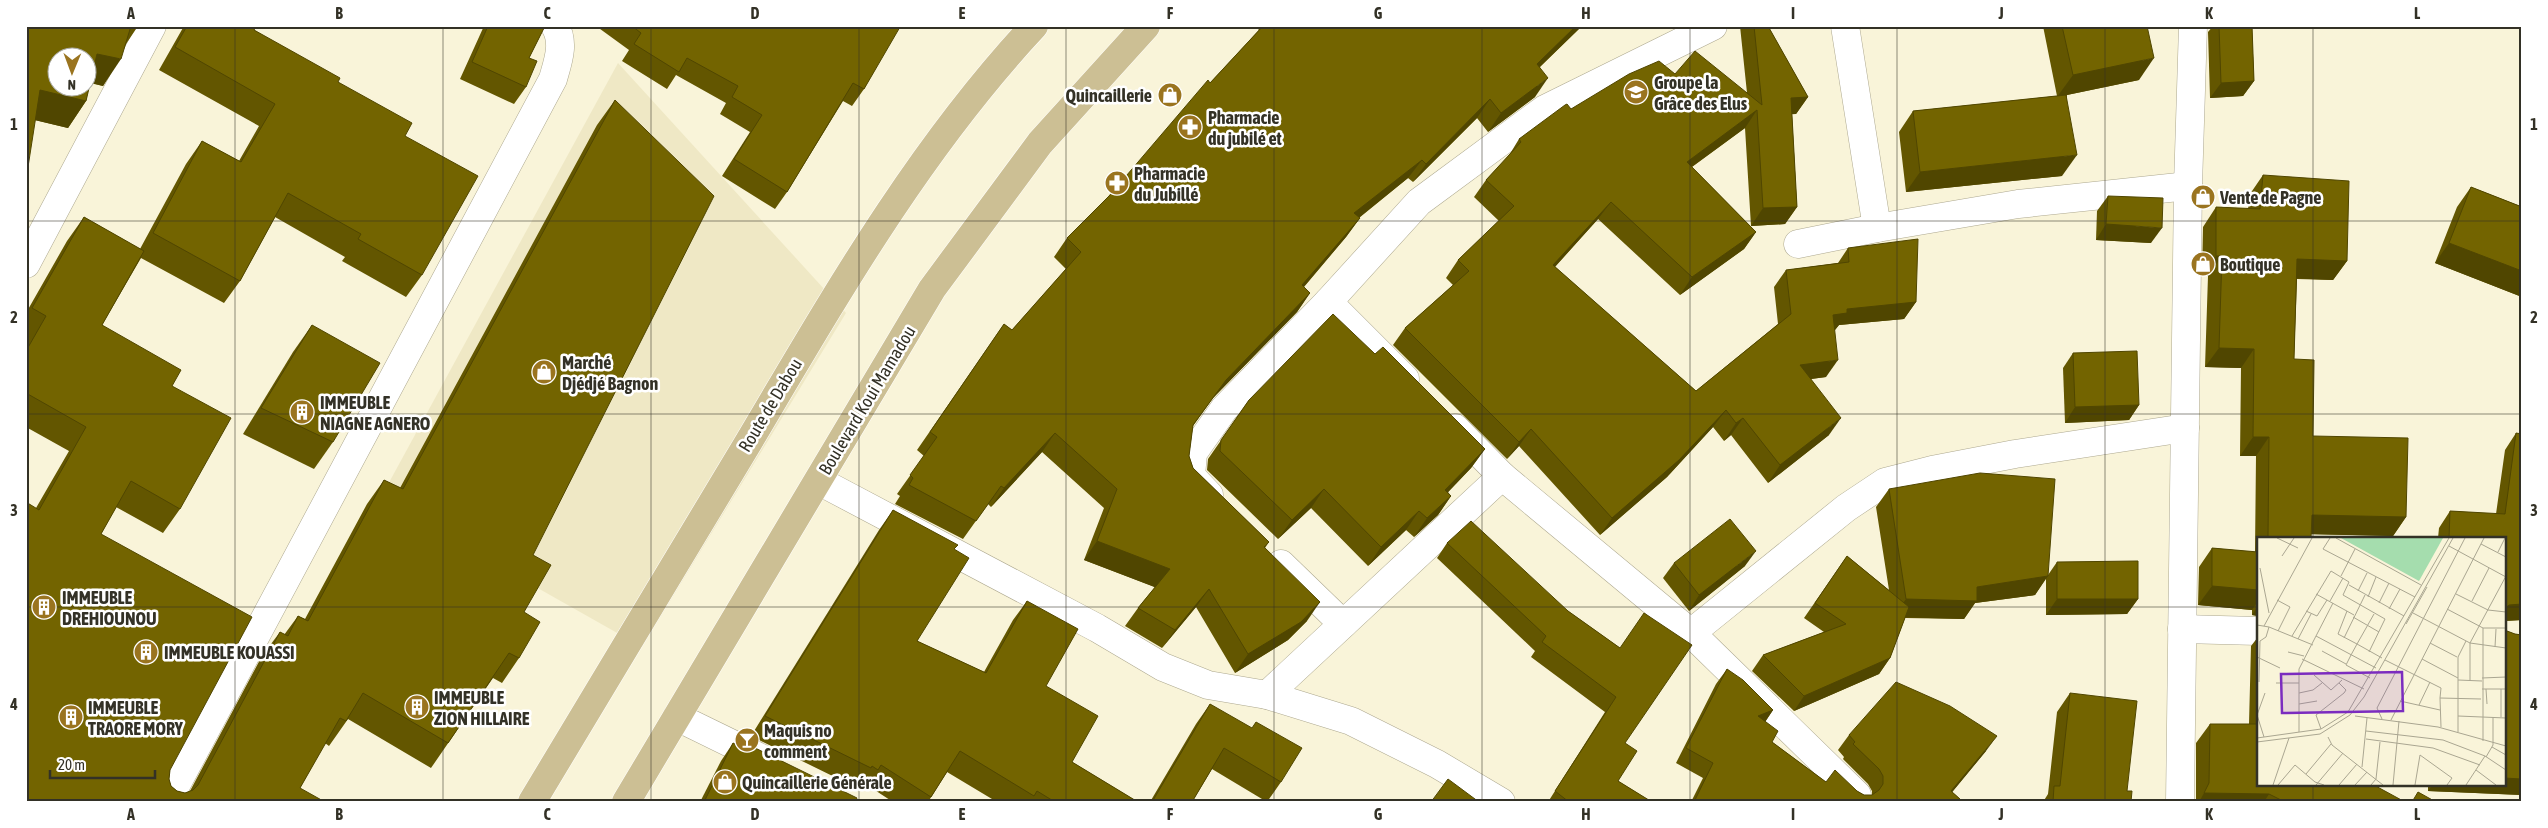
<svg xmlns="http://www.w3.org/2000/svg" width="2548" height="828" viewBox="0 0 2548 828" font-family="'Asap Condensed',sans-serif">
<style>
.built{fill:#efe8c5}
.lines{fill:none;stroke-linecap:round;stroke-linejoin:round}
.street-casing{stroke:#ada88f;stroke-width:29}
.primary-casing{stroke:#fff;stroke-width:29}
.street{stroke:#fff;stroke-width:28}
.primary{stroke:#ccbf94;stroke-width:28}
.wall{fill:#635600}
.shaded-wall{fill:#504600}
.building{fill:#736400;stroke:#504600;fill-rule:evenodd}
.grid{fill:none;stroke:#333126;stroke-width:1;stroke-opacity:0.55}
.labels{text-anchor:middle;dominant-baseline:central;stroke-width:5;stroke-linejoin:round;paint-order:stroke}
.poi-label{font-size:18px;font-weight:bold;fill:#333126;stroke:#fff;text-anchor:start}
.street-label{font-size:18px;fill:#333126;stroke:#fff}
.inset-road{fill:none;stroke:#aaa691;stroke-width:1}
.view{fill:#7b2cbf;fill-opacity:0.15;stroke:#7b2cbf;stroke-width:2.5}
.inset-edge{fill:none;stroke:#333126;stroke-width:2.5}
.neatline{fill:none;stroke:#333126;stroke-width:2}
.grid-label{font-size:16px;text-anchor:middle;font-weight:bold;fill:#333126}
</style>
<rect width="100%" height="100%" fill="#f9f4d9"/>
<polygon class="built" points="618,63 846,313 642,647 380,499"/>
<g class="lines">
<defs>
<g id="street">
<polyline points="1845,26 1877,228"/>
<polyline points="1798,244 1877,228 2018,204 2188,186"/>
<polyline points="26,264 152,26"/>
<polyline points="1328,302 1405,379"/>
<polyline points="1455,428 1502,476"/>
<polyline points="819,481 1097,628 1163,667 1208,685 1267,695 1351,721 1437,764 1501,802"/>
<polyline points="1209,495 1191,476 1193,453 1224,409 1328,302 1419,202 1545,109 1713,26"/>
<polyline points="1281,564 1343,624"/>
<polyline points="2182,629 2258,631"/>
<polyline points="1691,633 1846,508 1885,482 1932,470 2015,454 2185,428"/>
<polyline points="1267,695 1502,476 1691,633 1857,795"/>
<polyline points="677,717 765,760"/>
<path d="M167 802 553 79C558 61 565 43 555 26"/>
<polyline points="2180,802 2188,186 2193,26"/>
</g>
<g id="primary">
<path d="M532 802C604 682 677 563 748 443 834 298 918 150 1034 26"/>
<polyline points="626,802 932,289 1040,143 1146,26"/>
</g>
</defs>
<use href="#street" class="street-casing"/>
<use href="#primary" class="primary-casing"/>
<use href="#street" class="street"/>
<use href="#primary" class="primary"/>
</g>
<g class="wall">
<polygon points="26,26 138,26 126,44 103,86 90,83 86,101 68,128 35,120"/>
<polygon points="184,26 256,26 254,30 338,82 405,136 422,275 406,297 342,261 345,257 275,217 240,281 224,303 141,258 102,325 172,386 180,509 163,533 116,507 101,534 170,770 169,779 171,786 177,791 185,793 190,791 262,656 280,632 284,635 298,616 305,619 367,504 384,480 400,488 597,125 615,100 533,555 524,612 519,658 502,683 493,678 431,768 348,719 329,746 325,743 300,788 26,802 36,508 69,451 26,427 26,346 29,341 26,339 26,313 67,241 84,217 140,249 186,164 202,141 239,161 259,126 159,70"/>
<polygon points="484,26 545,26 529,58 526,87 514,104 460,79"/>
<polygon points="596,26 898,26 864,89 852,106 843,101 787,192 775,209 722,176 750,132 720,114 726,103 676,75 667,89 622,61 629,50"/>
<polygon points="1255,26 1486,26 1486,27 1582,26 1540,67 1535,97 1488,132 1477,118 1413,182 1408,178 1359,218 1360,218 1346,237 1304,287 1310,293 1297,312 1213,398 1193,426 1189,456 1193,468 1269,542 1265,548 1307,621 1288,640 1235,673 1196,607 1162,648 1125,626 1138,608 1155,587 1084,560 1104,508 1042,452 991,507 988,504 963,539 895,504 900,496 897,494 924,456 917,450 1004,324 1012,330 1066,269 1054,257 1067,238 1109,196 1210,83 1259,30"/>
<polygon points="1740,26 1768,26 1808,97 1796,114 1792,114 1797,207 1785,224 1751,226 1745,128 1692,167 1756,232 1744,249 1680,295 1598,219 1555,267 1696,391 1778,324 1774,287 1786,270 1838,263 1848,248 1916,302 1904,319 1839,325 1834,331 1826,377 1811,379 1829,435 1768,483 1731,435 1724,441 1713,427 1667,477 1600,535 1519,446 1507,459 1393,345 1405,328 1453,285 1446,278 1458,260 1499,221 1474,197 1486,180 1508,157 1519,139 1571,109 1675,74 1747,93"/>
<polygon points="2043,26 2147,26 2139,80 2067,95 2062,176 1906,192 1899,132 1913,111 2057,96"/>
<polygon points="2213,26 2252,26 2254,81 2243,96 2210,98 2208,32"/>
<polygon points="2263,175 2347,261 2333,280 2297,279 2294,359 2313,436 2406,517 2393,536 2311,534 2311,538 2258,538 2258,616 2252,615 2252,610 2198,605 2199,567 2212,548 2255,552 2256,456 2240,456 2241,368 2205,367 2208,276 2202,275 2203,227 2216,207 2248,209 2250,194"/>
<polygon points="2471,187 2520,206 2522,202 2522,297 2435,263 2457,207"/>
<polygon points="2108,196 2151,243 2096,240 2097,211"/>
<polygon points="312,325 333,442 314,469 243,434 293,352"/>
<polygon points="2073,353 2139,405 2129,420 2065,423 2063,368"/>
<polygon points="1375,354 1485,449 1471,468 1448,492 1451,496 1438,515 1414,537 1406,530 1368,566 1311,508 1278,539 1207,470 1208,459 1249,400"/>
<polygon points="2516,433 2522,434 2522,620 2504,621 2504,538 2438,538 2439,528 2450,511 2496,514 2505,450"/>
<polygon points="1889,489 2048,575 2057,562 2138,599 2127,614 2046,615 2046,578 2035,595 1975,603 1964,619 1905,618 1890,658 1879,674 1794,711 1752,671 1763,655 1824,632 1804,618 1847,556 1889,590 1876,507"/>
<polygon points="893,510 954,549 917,641 984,672 1013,620 1027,601 1046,686 1072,762 1138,802 997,802 947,772 928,802 893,802 867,785 864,790 859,787 857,788 751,736 879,530"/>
<polygon points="1447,543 1568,611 1620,648 1625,743 1618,781 1652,802 1548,802 1605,712 1531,657 1535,651 1437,558"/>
<polygon points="1674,563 1745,566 1689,611 1663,578"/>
<polygon points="2507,631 2515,634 2522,635 2522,795 2428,791 2428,784 2504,784"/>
<polygon points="2258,637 2258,784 2405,802 2196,802 2196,743 2210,724 2249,724 2251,646"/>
<polygon points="1727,669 1773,710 1765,722 1772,742 1826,782 1857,791 1864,795 1872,795 1872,791 1868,784 1843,759 1844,757 1838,750 1849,735 1986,751 1952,792 1960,799 1958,802 1691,802 1703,778 1676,763 1716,684"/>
<polygon points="2070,693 2127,791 2131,802 2043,802 2048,794 2057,712"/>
<polygon points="1210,704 1281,782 1267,802 1212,769 1192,802 1150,802 1196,724"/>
<polygon points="733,743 855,802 700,802 721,761"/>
</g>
<g class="shaded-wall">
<polygon points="1576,26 1582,26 1524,82 1537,64"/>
<polygon points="97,54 121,59 103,86 88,82"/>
<polygon points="2154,58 2139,80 2057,97 2073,75"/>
<polygon points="1548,78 1535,97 1488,132 1501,113"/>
<polygon points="2254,81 2243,96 2210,98 2221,83"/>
<polygon points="40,90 86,101 68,128 26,118"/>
<polygon points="1808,97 1796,114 1779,115 1791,98"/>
<polygon points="1490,99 1477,118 1413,182 1426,164"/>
<polygon points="1757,110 1745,128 1675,179 1687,162"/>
<polygon points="2077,155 2062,176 1906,192 1920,172"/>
<polygon points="1422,160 1408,178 1341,232 1354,213"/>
<polygon points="1611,202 1598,219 1541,282 1553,265"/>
<polygon points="1797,207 1785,224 1751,226 1763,208"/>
<polygon points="1360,218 1346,237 1289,304 1302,285"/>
<polygon points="2106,224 2162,228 2151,243 2096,240"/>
<polygon points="1756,232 1744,249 1680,295 1692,277"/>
<polygon points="2449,243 2522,271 2522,297 2435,263"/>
<polygon points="2216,256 2222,256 2208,276 2202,275"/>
<polygon points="2297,259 2347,261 2333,280 2284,278"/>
<polygon points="1310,293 1297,312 1213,398 1226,380"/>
<polygon points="1916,302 1904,319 1839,325 1835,330 1820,332 1833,315 1847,309"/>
<polygon points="2219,348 2254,349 2241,368 2205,367"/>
<polygon points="1838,360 1826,377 1788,382 1800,365"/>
<polygon points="2139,405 2129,420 2065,423 2075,407"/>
<polygon points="1726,410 1713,427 1667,477 1600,535 1612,518"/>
<polygon points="1743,418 1731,435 1724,441 1736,423"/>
<polygon points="1841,418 1829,435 1768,483 1780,465"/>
<polygon points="1531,429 1519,446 1507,459 1519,442"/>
<polygon points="1055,433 1042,452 991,507 1004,488"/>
<polygon points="2253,437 2269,437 2256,456 2240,456"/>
<polygon points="1485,449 1471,468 1432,509 1445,490"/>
<polygon points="1324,489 1311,508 1278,539 1292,520"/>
<polygon points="1451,496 1438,515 1414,537 1427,518"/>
<polygon points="1419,511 1406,530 1368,566 1381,547"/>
<polygon points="2312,515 2406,517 2393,536 2299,534"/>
<polygon points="1097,541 1170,569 1157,588 1084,560"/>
<polygon points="1756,551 1745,566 1689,611 1699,595"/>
<polygon points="2048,576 2035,595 1975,603 1964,619 1893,617 1906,599 1977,587"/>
<polygon points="2212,586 2258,590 2258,601 2252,610 2198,605"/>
<polygon points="1209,589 1196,607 1162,648 1175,630"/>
<polygon points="2057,599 2138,599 2127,614 2046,615"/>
<polygon points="1320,602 1307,621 1288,640 1235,673 1248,654"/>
<polygon points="2522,604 2522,620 2504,621 2504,609 2509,605"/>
<polygon points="2258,606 2258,616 2252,615"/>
<polygon points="1890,658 1879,674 1794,711 1804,696"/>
<polygon points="1773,710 1763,725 1758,716"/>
<polygon points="1997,736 1986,751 1944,802 1951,791"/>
<polygon points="2504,778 2522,779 2522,795 2428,791 2433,784 2504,784"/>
<polygon points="2204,793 2269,794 2264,802 2199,802"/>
</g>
<g class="building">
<path d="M26 26H131L121 59 97 54 86 101 40 90 28 167H26ZM58 58H88V88H58Z"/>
<polygon points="187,26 256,26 254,30 340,78 338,82 412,123 405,136 478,176 422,275 358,239 361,234 288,193 240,281 153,233 202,141 241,162 275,104 175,47"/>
<polygon points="488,26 545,26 529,58 537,61 526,87 472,62"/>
<polygon points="632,26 898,26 900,27 864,89 853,83 787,192 734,159 762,115 732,97 738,86 687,58 679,72 634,44 641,33"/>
<polygon points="1263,26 1486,26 1486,27 1487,26 1576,26 1537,64 1548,78 1501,113 1490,99 1426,164 1422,160 1354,213 1360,218 1302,285 1310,293 1226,380 1193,425 1189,456 1193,468 1269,542 1264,547 1320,602 1301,622 1248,654 1209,589 1175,630 1138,608 1170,569 1097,541 1117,489 1055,433 1004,488 1001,486 976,521 909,485 913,478 910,475 937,437 930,432 1004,324 1012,330 1081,252 1067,238 1109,196 1208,80 1210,83"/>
<polygon points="1754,26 1768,26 1808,97 1791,98 1797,207 1763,208 1757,110 1687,162 1756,232 1692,277 1611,202 1553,265 1696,391 1791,314 1786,270 1849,262 1848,248 1918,239 1916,302 1847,309 1847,313 1833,315 1838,360 1800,365 1841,418 1780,465 1743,418 1736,423 1726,410 1679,460 1612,518 1531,429 1519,442 1405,328 1469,271 1458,260 1514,206 1486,180 1521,142 1519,139 1565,105 1567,104 1571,109 1629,74 1659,61 1675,74 1695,51 1762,105"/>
<polygon points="2062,26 2147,26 2154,58 2073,75"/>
<polygon points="2219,26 2252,26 2254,81 2221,83"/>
<polygon points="2066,95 2077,155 1920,172 1913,111"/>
<polygon points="615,100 714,196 533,555 551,565 524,612 540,622 519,658 509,653 448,743 363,693 346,721 340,718 300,788 325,802 26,802 26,502 39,510 86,427 26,393 26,351 46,316 32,308 84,217 144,251 102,325 181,370 172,386 231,418 180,509 131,481 101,534 252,617 170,770 169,779 171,786 177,791 185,793 193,790 198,785 280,632 288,636 298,616 308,621 384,480 403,489"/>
<polygon points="2263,175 2349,181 2347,261 2297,259 2294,359 2314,360 2313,436 2408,438 2406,517 2312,515 2311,538 2268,538 2269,437 2253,437 2254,349 2219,348 2222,256 2216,256 2216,207 2260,209"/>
<polygon points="2471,187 2522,207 2522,271 2449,243"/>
<polygon points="2108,196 2163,198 2162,228 2106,224"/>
<polygon points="1333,314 1375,354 1383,347 1485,449 1445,490 1451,496 1427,518 1419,511 1381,547 1324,489 1292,520 1220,451 1221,440 1249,400"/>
<polygon points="312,325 380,363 333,442 261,408"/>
<polygon points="2137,351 2139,405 2075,407 2073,353"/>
<polygon points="2516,433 2522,434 2522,604 2509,605 2504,609 2504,538 2449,538 2450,511 2505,514"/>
<polygon points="1980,473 2055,479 2048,576 1977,587 1977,601 1906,599 1889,489"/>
<polygon points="893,510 958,545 954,549 969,558 917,641 986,673 1027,601 1078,629 1046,686 1098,716 1072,762 1138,802 1055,802 1037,791 1034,796 960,751 931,797 881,765 878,770 872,766 871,768 765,716"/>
<polygon points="1730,519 1756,551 1699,595 1674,563"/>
<polygon points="1471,521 1568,611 1620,648 1644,613 1692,645 1625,743 1637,751 1618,781 1652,802 1569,802 1555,791 1616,697 1542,642 1546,636 1447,543"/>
<polygon points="2212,548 2258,552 2258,590 2212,586"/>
<polygon points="1847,556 1909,607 1890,658 1804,696 1763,655 1846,624 1815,603"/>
<polygon points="2138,561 2138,599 2057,599 2057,562"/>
<polygon points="2504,629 2507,631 2515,634 2522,635 2522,779 2504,778"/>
<polygon points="1727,669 1743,680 1773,710 1758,716 1778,731 1772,742 1826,782 1835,770 1857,791 1864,795 1872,795 1879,790 1883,784 1883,776 1879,769 1853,744 1855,742 1849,735 1896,682 1950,706 1997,736 1951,791 1960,799 1957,802 1694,802 1713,763 1686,748"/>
<polygon points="2070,693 2137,701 2127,791 2132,791 2131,802 2053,802 2054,786 2060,786"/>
<polygon points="1210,704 1252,728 1256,722 1302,748 1281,782 1224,748 1192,802 1152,802"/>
<polygon points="2210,724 2258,724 2258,784 2372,784 2405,802 2285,802 2269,794 2204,793 2209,783"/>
<polygon points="733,743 744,748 747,744 857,798 855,802 704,802"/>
<polygon points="1448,779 1479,802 1431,802"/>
<polygon points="2418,792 2436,802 2412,802"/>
</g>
<path class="grid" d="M235 26V802M443 26V802M651 26V802M859 26V802M1066 26V802M1274 26V802M1482 26V802M1690 26V802M1897 26V802M2105 26V802M2313 26V538M26 221H2522M26 414H2522M26 607H2258M2504 607H2522M2313 784V802"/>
<defs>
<symbol id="school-disc" viewBox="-11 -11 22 22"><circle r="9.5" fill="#9a741f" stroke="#fff"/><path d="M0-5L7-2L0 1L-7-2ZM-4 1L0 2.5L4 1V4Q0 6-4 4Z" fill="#fff"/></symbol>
<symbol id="shop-disc" viewBox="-11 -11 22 22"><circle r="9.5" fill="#9a741f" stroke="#fff"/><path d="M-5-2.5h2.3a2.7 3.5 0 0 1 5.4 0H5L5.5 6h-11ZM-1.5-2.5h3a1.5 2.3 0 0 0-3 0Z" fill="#fff"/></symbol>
<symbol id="pharmacy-disc" viewBox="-11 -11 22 22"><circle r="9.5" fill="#9a741f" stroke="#fff"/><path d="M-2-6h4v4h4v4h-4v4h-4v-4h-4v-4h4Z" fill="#fff"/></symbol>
<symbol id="building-disc" viewBox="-11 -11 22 22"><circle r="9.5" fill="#9a741f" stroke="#fff"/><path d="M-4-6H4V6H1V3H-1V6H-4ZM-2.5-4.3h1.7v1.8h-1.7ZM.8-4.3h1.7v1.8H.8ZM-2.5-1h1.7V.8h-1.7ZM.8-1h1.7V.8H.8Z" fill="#fff"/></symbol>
<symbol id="bar-disc" viewBox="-11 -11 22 22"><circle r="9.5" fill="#9a741f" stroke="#fff"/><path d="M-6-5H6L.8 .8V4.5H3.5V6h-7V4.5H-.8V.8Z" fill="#fff"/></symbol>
</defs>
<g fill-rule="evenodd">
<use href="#school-disc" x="1622" y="78" width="28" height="28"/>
<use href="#shop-disc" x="1156" y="81" width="28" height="28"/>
<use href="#pharmacy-disc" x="1176" y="113" width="28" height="28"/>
<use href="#pharmacy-disc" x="1103" y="169" width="28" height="28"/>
<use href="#shop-disc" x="2189" y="183" width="28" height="28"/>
<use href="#shop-disc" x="2189" y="250" width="28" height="28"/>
<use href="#shop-disc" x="530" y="358" width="28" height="28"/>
<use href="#building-disc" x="288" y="398" width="28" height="28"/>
<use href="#building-disc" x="30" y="593" width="28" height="28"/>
<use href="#building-disc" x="132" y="638" width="28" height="28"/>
<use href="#building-disc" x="403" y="693" width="28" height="28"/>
<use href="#building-disc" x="57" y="703" width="28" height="28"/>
<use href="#bar-disc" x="733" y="726" width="28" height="28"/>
<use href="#shop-disc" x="711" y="768" width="28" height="28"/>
</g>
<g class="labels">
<g class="poi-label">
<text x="1654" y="82">Groupe la<tspan x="1654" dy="21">Grâce des Elus</tspan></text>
<text x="1152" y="95" text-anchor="end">Quincaillerie</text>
<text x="1208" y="117">Pharmacie<tspan x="1208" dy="21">du jubilé et</tspan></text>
<text x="1134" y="173">Pharmacie<tspan x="1134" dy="21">du Jubillé</tspan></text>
<text x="2220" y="197">Vente de Pagne</text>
<text x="2220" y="264">Boutique</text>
<text x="562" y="362">Marché<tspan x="562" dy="21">Djédjé Bagnon</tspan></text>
<text x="320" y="402">IMMEUBLE<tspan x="320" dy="21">NIAGNE AGNERO</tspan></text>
<text x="62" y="597">IMMEUBLE<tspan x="62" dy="21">DREHIOUNOU</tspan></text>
<text x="164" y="652">IMMEUBLE KOUASSI</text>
<text x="434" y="697">IMMEUBLE<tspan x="434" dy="21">ZION HILLAIRE</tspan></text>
<text x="88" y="707">IMMEUBLE<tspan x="88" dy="21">TRAORE MORY</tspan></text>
<text x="764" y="730">Maquis no<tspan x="764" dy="21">comment</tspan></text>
<text x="742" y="782">Quincaillerie Générale</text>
</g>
<g class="street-label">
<text transform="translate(867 400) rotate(-59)">Boulevard Koui Mamadou</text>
<text transform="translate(770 405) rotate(-59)">Route de Dabou</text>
</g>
</g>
<g transform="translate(2257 537)">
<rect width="249" height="249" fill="#f9f4d9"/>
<path d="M84 1H186L162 44Z" fill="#a5ddae"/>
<path class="inset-road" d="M20 1 41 11M73 1 66 12 158 60M79 1 164 48M224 7 249 20M192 9 249 40M241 15 248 1M25 19 37 1M3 31 12 76M84 39 98 12M92 48 147 79M101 54 110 36M59 57 97 78M199 57 231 73 249 75M111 60 119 40M20 63 33 70 21 94M73 64 86 41M215 64 232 31M122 66 132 46M132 72 143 52M190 72 226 91H249M49 74 60 79 70 63M90 74 81 97 100 107 117 77M156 76 213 106 249 111M96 80 122 95M149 87 170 50M0 88 12 90 56 108M7 89 55 1M226 91V204M35 99 74 34 92 45 86 58 128 82 112 115M59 99 119 131M87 101 108 58M41 102 54 77M173 106 200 120M238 110 239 92M65 114 89 127M31 115 47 119M0 120 23 131M45 122 107 152M165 122 201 141M128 123 184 151 183 161 224 162M57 138 74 153 85 143M113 141 89 128 94 118 100 107 125 121M225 141 249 140M201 143 225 144M213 144V106L249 39M2 145 3 104 9 100 12 90M19 146H42M225 152H249M229 152 230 167M244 152V180M42 156 56 153 65 146M183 161 184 190M143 164 183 173M42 167 60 164M162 168 173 145M98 179 181 190 249 209M201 179 249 181M125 182 120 171 208 1M134 183 227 1M64 192 59 178 87 156 89 153 82 146M109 194 186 203 228 219 249 233M42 195V132L76 66M201 195V120L209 104M7 200 0 178 8 156M71 200 75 208 126 248M0 201 64 192 91 175 192 1M109 202 176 211 223 228M0 205 63 197 93 178 107 160 196 1M235 210 249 218M229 220 236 208V180M105 230 110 181M219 233 239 248M49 237 74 207M16 248 32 201M21 248 38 228 58 245 67 248M59 248 86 216M82 248 100 227M98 248 110 235M114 248 119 242 123 205M136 248 142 184M158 248 163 218 195 241 190 248M209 248 228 219"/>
<path class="view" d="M145 135 146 174 25 176 24 137Z"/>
<rect width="249" height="249" class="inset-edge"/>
</g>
<rect width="2548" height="828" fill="none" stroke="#ffffff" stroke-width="55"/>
<g transform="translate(72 72) rotate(181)"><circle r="24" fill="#ffffff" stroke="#adada8"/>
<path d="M0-4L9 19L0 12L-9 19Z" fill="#9a741f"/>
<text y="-8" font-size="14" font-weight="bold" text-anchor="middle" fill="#333126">N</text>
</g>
<path d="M50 770v8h105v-8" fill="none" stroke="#333126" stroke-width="2.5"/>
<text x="58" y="770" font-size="15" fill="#333126" stroke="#ffffff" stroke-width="4" paint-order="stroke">20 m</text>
<rect x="28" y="28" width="2492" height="772" class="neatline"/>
<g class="grid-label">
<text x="131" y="19">A</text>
<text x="339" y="19">B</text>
<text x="547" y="19">C</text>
<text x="755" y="19">D</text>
<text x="962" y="19">E</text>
<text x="1170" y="19">F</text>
<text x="1378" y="19">G</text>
<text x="1586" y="19">H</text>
<text x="1793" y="19">I</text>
<text x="2001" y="19">J</text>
<text x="2209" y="19">K</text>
<text x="2417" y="19">L</text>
<text x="14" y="130">1</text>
<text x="2534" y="130">1</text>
<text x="14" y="323">2</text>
<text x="2534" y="323">2</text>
<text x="14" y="516">3</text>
<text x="2534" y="516">3</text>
<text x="14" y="710">4</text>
<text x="2534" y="710">4</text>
<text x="131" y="820">A</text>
<text x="339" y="820">B</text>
<text x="547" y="820">C</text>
<text x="755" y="820">D</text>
<text x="962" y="820">E</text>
<text x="1170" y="820">F</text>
<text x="1378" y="820">G</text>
<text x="1586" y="820">H</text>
<text x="1793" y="820">I</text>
<text x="2001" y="820">J</text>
<text x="2209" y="820">K</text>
<text x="2417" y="820">L</text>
</g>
</svg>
